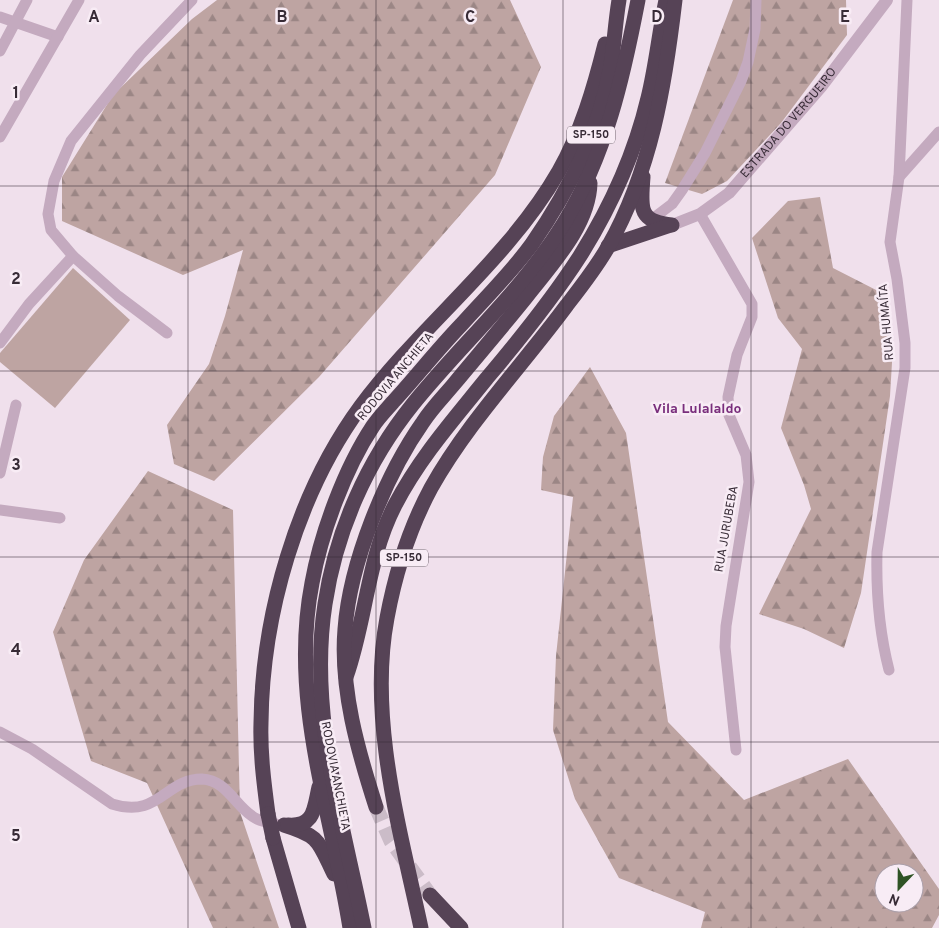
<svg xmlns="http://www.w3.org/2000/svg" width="939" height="928" viewBox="0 0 939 928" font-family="Overpass,sans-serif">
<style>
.forest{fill:url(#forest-firs);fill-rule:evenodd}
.pitch{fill:#bea4a2}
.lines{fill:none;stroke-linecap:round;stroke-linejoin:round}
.motorway-tunnel{stroke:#cbbcc8;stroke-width:15;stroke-dasharray:15 8;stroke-linecap:butt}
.minor{stroke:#c4aabf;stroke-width:11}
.tertiary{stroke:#c4aabf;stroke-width:12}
.motorway{stroke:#564356;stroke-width:15}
.motorway-bridge{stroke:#564356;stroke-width:15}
.grid{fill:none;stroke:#372b36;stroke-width:1;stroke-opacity:0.55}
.labels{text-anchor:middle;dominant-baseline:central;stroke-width:5;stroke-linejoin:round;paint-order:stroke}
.shield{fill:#f8ecf5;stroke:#71656f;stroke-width:1}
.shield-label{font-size:11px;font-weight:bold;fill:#372b36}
.street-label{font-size:12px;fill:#372b36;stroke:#f8ecf5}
.neighbourhood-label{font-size:14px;font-weight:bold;fill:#792e7c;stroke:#f8ecf5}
.grid-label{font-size:16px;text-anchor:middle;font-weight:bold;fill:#372b36;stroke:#f8ecf5;stroke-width:5;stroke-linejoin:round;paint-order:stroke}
</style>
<defs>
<pattern id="forest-firs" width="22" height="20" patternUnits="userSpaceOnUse" patternTransform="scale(1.25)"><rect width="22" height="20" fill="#bea4a2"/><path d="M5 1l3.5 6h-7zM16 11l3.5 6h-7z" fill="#9b8685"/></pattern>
</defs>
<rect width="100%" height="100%" fill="#f0e0ec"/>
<g class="forest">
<polygon points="217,0 510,0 541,67 495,175 319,377 214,481 174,464 167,425 209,364 225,316 243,250 183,275 62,221 62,177 113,95 192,19"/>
<polygon points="733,0 846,0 847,35 781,123 727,181 702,194 665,183"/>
<polygon points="820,197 833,268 880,292 893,346 890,396 861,593 844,648 804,629 759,614 811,509 804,485 781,428 802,349 778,318 752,238 788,201"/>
<path d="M590 367 626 433 668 722 744 800 848 759 939 889V915L932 928H701L705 912 619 878 575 799 553 730 556 656 573 497 541 490 543 457 554 416ZM884 873H914V903H884Z"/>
<polygon points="148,471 233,510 240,812 279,928 213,928 147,783 91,761 53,632 84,560"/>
</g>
<polygon class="pitch" points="73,268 130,320 55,408 0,362 0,353"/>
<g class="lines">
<polyline class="motorway-tunnel" points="376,807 391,841 430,895"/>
<g class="minor">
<polyline points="0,17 58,37"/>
<polyline points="0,51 27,0"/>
<polyline points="0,137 79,0"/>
<polyline points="899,177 939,132"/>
<polyline points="700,214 752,304 752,317 737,355 728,397 729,415 746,455 749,482 726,626 725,647 736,750"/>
<polyline points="651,220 672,204 682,190 705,153 741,81 748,62 755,29 756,0"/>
<polyline points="167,333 118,296 73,256 51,230 48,214 54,181 71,141 140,55 192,0"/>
<polyline points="0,343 29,304 73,256"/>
<polyline points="0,473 16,405"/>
<polyline points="0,510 60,518"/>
<path d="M889 670C879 631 876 593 877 552L905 368V343L897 279 890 242 899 177 907 0"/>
<path d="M0 732 32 749 112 804C159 819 165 779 202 779 228 780 236 809 257 819 263 822 270 823 276 824"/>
</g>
<path class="tertiary" id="s1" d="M672 225 700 214 729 193 821 87 887 0"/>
<g class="motorway">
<path d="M643 177C641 206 637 222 672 225"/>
<polyline points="608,246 668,226"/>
<path d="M346 677C366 621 367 559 395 505 420 457 454 419 487 378 520 339 553 298 580 256 610 208 635 153 648 98 656 66 659 33 666 0"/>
<path d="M376 807C358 751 340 689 345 629 350 563 385 476 423 422 432 408 444 396 454 384 478 355 503 326 527 296 552 264 589 225 590 183"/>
<path d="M268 814C264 784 260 753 261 723 262 615 297 493 361 406 422 324 508 260 559 171 581 132 594 88 605 44"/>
<path d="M284 825C320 836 318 841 334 874"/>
<path d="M288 825C315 827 314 808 319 787"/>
<polyline points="273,838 299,928"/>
<polyline points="430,895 461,928"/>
<path d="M350 928C332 813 289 701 312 583 321 533 345 468 373 426 379 417 386 410 393 402 416 377 437 350 461 325 485 298 511 273 532 244 568 192 598 133 610 71 614 48 615 24 619 0"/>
<path d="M364 928C343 822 308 713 325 604 336 531 367 461 413 404 462 343 523 290 564 223 606 154 623 78 638 0"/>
<path d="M421 928C400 830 368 718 387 618 395 575 410 527 431 488 468 422 522 366 567 305 581 287 596 268 608 247 651 171 665 86 675 0"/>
</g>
<polyline class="motorway-bridge" points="268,814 273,838"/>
</g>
<path class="grid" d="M188 0V928M376 0V928M563 0V928M751 0V928M0 186H939M0 371H939M0 557H939M0 742H939"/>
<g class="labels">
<g class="shield">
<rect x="567" y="126.5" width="48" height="17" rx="4"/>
<rect x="380" y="549.5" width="48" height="17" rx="4"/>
</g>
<g class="shield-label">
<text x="591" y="135">SP-150</text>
<text x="404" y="558">SP-150</text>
</g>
<g class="street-label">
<text stroke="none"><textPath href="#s1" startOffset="158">ESTRADA DO VERGUEIRO</textPath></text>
<text transform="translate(887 322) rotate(-95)">RUA HUMAÍTA</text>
<text transform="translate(396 377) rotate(-50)">RODOVIA ANCHIETA</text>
<text transform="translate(727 529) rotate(-80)">RUA JURUBEBA</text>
<text transform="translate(335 776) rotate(79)">RODOVIA ANCHIETA</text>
</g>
<g class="neighbourhood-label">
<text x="697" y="409">Vila Lulalaldo</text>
</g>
</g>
<g class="grid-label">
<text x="94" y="22">A</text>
<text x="282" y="22">B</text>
<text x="470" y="22">C</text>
<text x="657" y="22">D</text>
<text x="845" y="22">E</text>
<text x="16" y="98">1</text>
<text x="16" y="284">2</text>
<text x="16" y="470">3</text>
<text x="16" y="655">4</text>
<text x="16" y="841">5</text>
</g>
<g transform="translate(899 888) rotate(202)"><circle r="24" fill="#f8ecf5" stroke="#ab9fa9"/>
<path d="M0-4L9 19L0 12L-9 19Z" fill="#2f5325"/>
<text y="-8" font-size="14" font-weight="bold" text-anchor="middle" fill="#372b36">N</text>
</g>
</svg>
